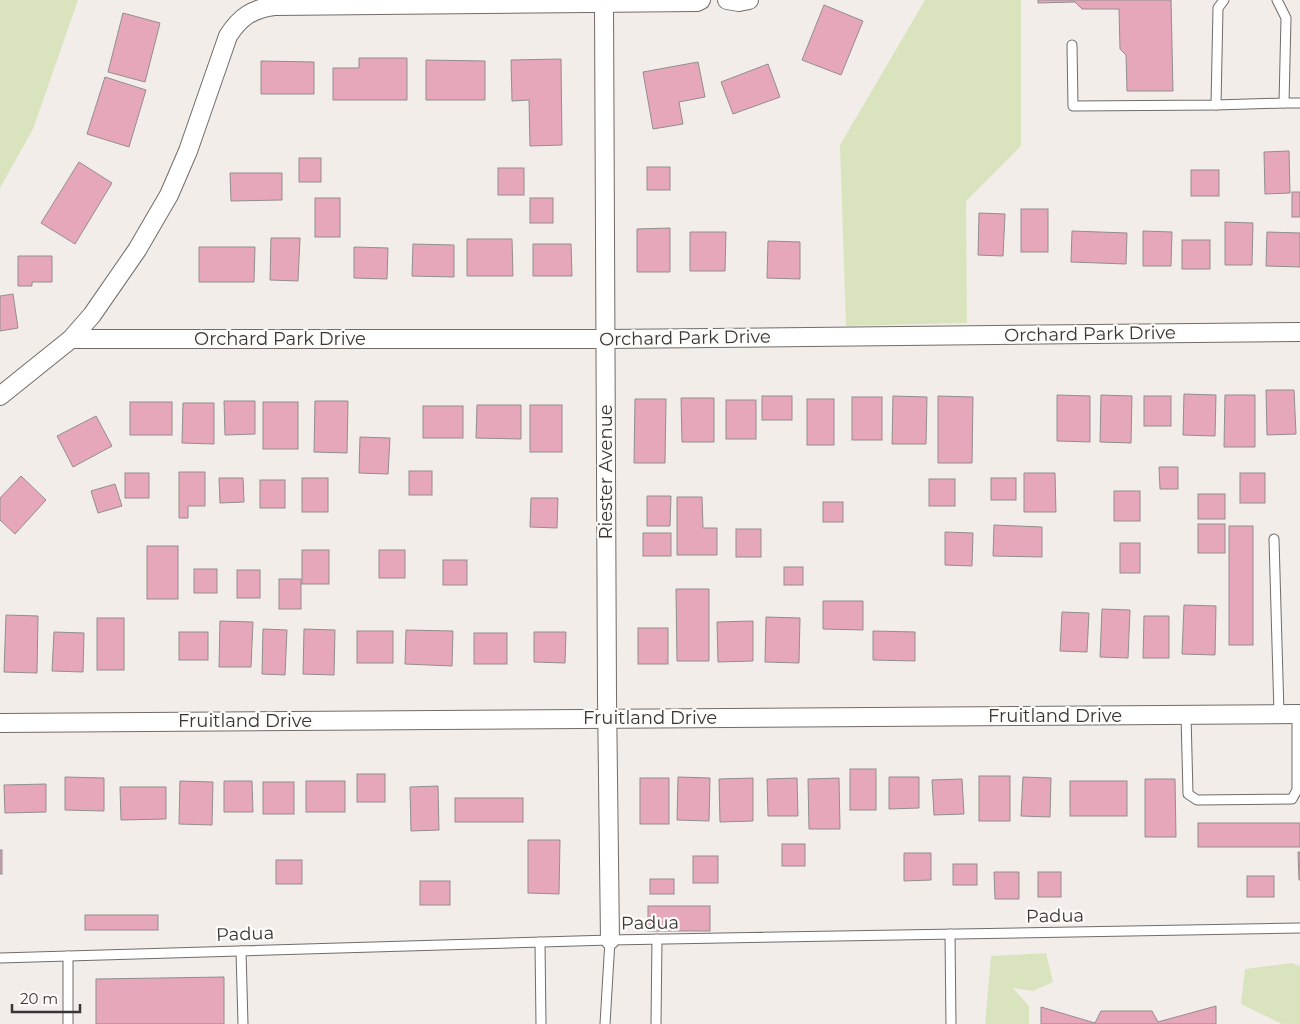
<svg xmlns="http://www.w3.org/2000/svg" width="1300" height="1024" viewBox="0 0 1300 1024" font-family="Montserrat,sans-serif">
<style>
.green{fill:#d9e4be}
.building{fill:#e6a7ba;stroke:#938d8e}
.lines{fill:none;stroke-linecap:round;stroke-linejoin:round}
.service-casing{stroke:#716c69;stroke-width:11}
.minor-casing{stroke:#716c69;stroke-width:20}
.service{stroke:#fff;stroke-width:9}
.minor{stroke:#fff;stroke-width:18}
.labels{text-anchor:middle;dominant-baseline:central;stroke-width:4.5;stroke-linejoin:round;paint-order:stroke}
.street-label{font-size:18px;fill:#393635;stroke:#fefbf9}
</style>
<rect width="100%" height="100%" fill="#f3edea"/>
<g class="green">
<polygon points="0,0 78,0 33,129 0,188"/>
<polygon points="925,0 1021,0 1021,146 966,201 967,323 846,326 840,145"/>
<polygon points="1046,953 1053,982 1033,991 1013,988 1029,1006 1029,1024 985,1024 991,956"/>
<polygon points="1292,963 1300,966 1300,1024 1282,1024 1241,1004 1245,969"/>
</g>
<g class="building">
<polygon points="1038,0 1171,0 1173,91 1127,91 1126,55 1120,49 1119,9 1082,9 1075,2 1038,3"/>
<polygon points="824,5 863,21 841,75 802,60"/>
<polygon points="123,13 160,23 145,82 108,72"/>
<polygon points="359,58 407,58 407,100 333,100 333,68 359,68"/>
<polygon points="561,59 562,145 530,146 529,100 512,101 511,60"/>
<polygon points="426,60 485,61 485,100 426,100"/>
<polygon points="261,61 314,62 314,94 261,94"/>
<polygon points="698,62 705,97 679,102 683,124 653,129 643,72"/>
<polygon points="768,64 780,97 733,114 721,82"/>
<polygon points="105,77 146,90 129,147 87,134"/>
<polygon points="1289,151 1290,193 1265,194 1264,152"/>
<rect x="299" y="158" width="22" height="24"/>
<polygon points="79,162 112,183 75,244 41,223"/>
<rect x="647" y="167" width="23" height="23"/>
<rect x="498" y="168" width="26" height="27"/>
<rect x="1191" y="170" width="28" height="26"/>
<polygon points="230,173 282,173 282,200 231,201"/>
<rect x="1292" y="192" width="8" height="25"/>
<rect x="315" y="198" width="25" height="39"/>
<rect x="530" y="198" width="23" height="25"/>
<rect x="1021" y="209" width="27" height="43"/>
<polygon points="979,213 1005,214 1003,256 978,255"/>
<polygon points="1225,222 1253,223 1252,265 1225,265"/>
<polygon points="670,228 670,272 637,272 637,229"/>
<polygon points="1072,231 1127,233 1126,264 1071,262"/>
<polygon points="1143,231 1172,232 1171,266 1143,266"/>
<polygon points="690,232 726,232 725,271 690,271"/>
<polygon points="1267,232 1300,233 1300,267 1266,266"/>
<polygon points="271,238 300,238 298,281 270,280"/>
<polygon points="467,239 512,239 513,276 467,276"/>
<rect x="1182" y="240" width="28" height="29"/>
<polygon points="768,241 800,242 800,279 767,278"/>
<polygon points="413,244 454,245 454,277 412,276"/>
<polygon points="533,244 571,244 572,276 533,276"/>
<polygon points="199,247 255,247 254,282 199,282"/>
<polygon points="354,247 388,248 387,279 354,278"/>
<polygon points="18,256 52,256 52,282 32,282 32,286 18,286"/>
<polygon points="13,294 18,328 0,331 0,296"/>
<polygon points="1266,390 1294,390 1296,434 1267,435"/>
<polygon points="1184,394 1216,395 1215,436 1183,435"/>
<polygon points="1057,395 1090,396 1090,442 1057,441"/>
<polygon points="1101,395 1132,396 1131,443 1100,442"/>
<polygon points="1225,395 1255,395 1255,447 1224,447"/>
<rect x="762" y="396" width="30" height="24"/>
<polygon points="893,396 927,397 926,444 892,444"/>
<polygon points="938,396 973,397 972,463 938,463"/>
<rect x="1144" y="396" width="27" height="30"/>
<rect x="852" y="397" width="30" height="43"/>
<polygon points="681,398 714,398 714,442 682,442"/>
<polygon points="635,399 666,399 665,463 634,463"/>
<rect x="807" y="399" width="27" height="46"/>
<rect x="726" y="400" width="30" height="39"/>
<polygon points="224,401 255,401 255,434 225,435"/>
<polygon points="315,401 348,401 347,453 314,452"/>
<rect x="130" y="402" width="42" height="33"/>
<rect x="263" y="402" width="35" height="47"/>
<polygon points="183,403 214,403 214,444 182,443"/>
<polygon points="477,405 521,405 521,439 476,438"/>
<rect x="530" y="405" width="32" height="47"/>
<rect x="423" y="406" width="40" height="32"/>
<polygon points="96,416 112,446 73,467 57,436"/>
<polygon points="360,437 390,438 388,474 359,473"/>
<polygon points="1159,467 1178,467 1178,489 1160,489"/>
<rect x="409" y="471" width="23" height="24"/>
<polygon points="179,472 205,472 205,506 188,506 188,518 179,518"/>
<rect x="125" y="473" width="24" height="25"/>
<polygon points="1024,473 1055,473 1056,512 1024,512"/>
<rect x="1240" y="473" width="25" height="30"/>
<polygon points="21,476 46,500 15,534 0,520 0,498"/>
<polygon points="219,478 243,478 244,502 220,503"/>
<rect x="302" y="478" width="26" height="34"/>
<rect x="991" y="478" width="25" height="22"/>
<rect x="929" y="479" width="26" height="27"/>
<rect x="260" y="480" width="25" height="28"/>
<polygon points="115,484 122,506 98,513 91,491"/>
<rect x="1114" y="491" width="26" height="30"/>
<rect x="1198" y="494" width="27" height="25"/>
<polygon points="647,496 671,496 670,526 647,526"/>
<polygon points="677,497 702,497 703,528 717,528 717,555 677,555"/>
<polygon points="531,498 558,498 557,528 530,527"/>
<rect x="823" y="502" width="20" height="20"/>
<rect x="1198" y="524" width="27" height="29"/>
<polygon points="994,525 1042,527 1042,557 993,556"/>
<rect x="1229" y="526" width="24" height="119"/>
<rect x="736" y="529" width="25" height="28"/>
<polygon points="945,532 973,533 972,566 945,565"/>
<rect x="643" y="533" width="28" height="23"/>
<rect x="1120" y="543" width="20" height="30"/>
<rect x="147" y="546" width="31" height="53"/>
<rect x="302" y="550" width="27" height="34"/>
<rect x="379" y="550" width="26" height="28"/>
<rect x="443" y="560" width="24" height="25"/>
<rect x="784" y="567" width="19" height="18"/>
<rect x="194" y="569" width="23" height="24"/>
<rect x="237" y="570" width="23" height="28"/>
<rect x="279" y="579" width="22" height="30"/>
<polygon points="676,589 709,589 709,661 677,661"/>
<polygon points="823,601 863,601 863,630 823,629"/>
<polygon points="1184,605 1216,606 1215,655 1182,654"/>
<polygon points="1102,609 1130,610 1128,658 1100,657"/>
<polygon points="1062,612 1089,613 1087,652 1060,651"/>
<polygon points="6,615 38,616 37,673 4,672"/>
<polygon points="1144,616 1169,616 1169,658 1143,658"/>
<polygon points="766,617 800,618 799,663 765,662"/>
<rect x="97" y="618" width="27" height="52"/>
<polygon points="220,621 253,622 251,667 219,667"/>
<polygon points="753,621 753,661 718,662 717,622"/>
<rect x="638" y="628" width="30" height="36"/>
<polygon points="263,629 287,630 285,675 262,674"/>
<polygon points="304,629 335,630 334,675 303,674"/>
<polygon points="406,630 453,631 452,666 405,664"/>
<rect x="357" y="631" width="36" height="32"/>
<polygon points="873,631 915,632 915,661 873,660"/>
<polygon points="54,632 84,633 83,672 52,671"/>
<rect x="179" y="632" width="29" height="28"/>
<polygon points="534,632 566,632 565,663 534,662"/>
<rect x="474" y="633" width="33" height="31"/>
<rect x="850" y="769" width="26" height="41"/>
<rect x="357" y="774" width="28" height="28"/>
<rect x="979" y="776" width="31" height="45"/>
<polygon points="65,777 104,778 104,811 65,810"/>
<polygon points="678,777 710,778 709,821 677,820"/>
<polygon points="889,777 919,777 919,808 889,809"/>
<polygon points="1023,777 1051,778 1050,817 1021,816"/>
<rect x="640" y="778" width="29" height="46"/>
<polygon points="753,778 753,821 720,822 719,779"/>
<polygon points="797,778 798,816 768,816 767,779"/>
<polygon points="839,778 840,829 809,829 808,779"/>
<polygon points="962,779 964,814 934,815 932,780"/>
<polygon points="1145,779 1175,779 1176,837 1145,837"/>
<polygon points="180,781 213,782 212,825 179,824"/>
<polygon points="224,781 252,781 253,812 224,812"/>
<rect x="306" y="781" width="39" height="31"/>
<rect x="1070" y="781" width="57" height="35"/>
<rect x="263" y="782" width="31" height="32"/>
<polygon points="46,784 46,812 5,813 4,785"/>
<polygon points="438,786 439,830 411,831 410,787"/>
<polygon points="120,787 166,787 166,819 121,820"/>
<rect x="455" y="798" width="68" height="24"/>
<rect x="1198" y="823" width="102" height="24"/>
<polygon points="528,840 560,840 559,894 528,893"/>
<rect x="782" y="844" width="23" height="22"/>
<rect x="0" y="850" width="2" height="24"/>
<polygon points="1298,852 1300,852 1300,880 1299,880"/>
<polygon points="904,853 931,853 931,880 904,881"/>
<rect x="693" y="856" width="25" height="27"/>
<rect x="276" y="860" width="26" height="24"/>
<rect x="953" y="864" width="24" height="21"/>
<polygon points="994,872 1019,872 1019,899 995,899"/>
<rect x="1038" y="872" width="23" height="25"/>
<rect x="1247" y="876" width="27" height="21"/>
<rect x="650" y="879" width="24" height="15"/>
<rect x="420" y="881" width="30" height="24"/>
<rect x="648" y="906" width="62" height="25"/>
<rect x="85" y="915" width="73" height="15"/>
<polygon points="224,977 224,1024 96,1024 96,979"/>
<polygon points="1216,1006 1216,1024 1041,1024 1041,1007 1095,1023 1101,1011 1152,1011 1158,1022"/>
</g>
<g class="lines">
<defs>
<g id="service">
<polyline points="1277,0 1286,18 1284,103 1300,103"/>
<polyline points="1072,45 1073,106 1216,105 1218,8 1224,0"/>
<polyline points="1216,105 1284,103"/>
<polyline points="1274,539 1279,714"/>
<polyline points="1186,715 1188,794 1197,800 1292,799 1297,790 1297,714"/>
<polyline points="950,934 951,1024"/>
<polyline points="540,942 541,1024"/>
<polyline points="241,951 243,1024"/>
<polyline points="68,956 68,1024"/>
<polyline points="0,958 610,940 1300,928"/>
<polyline points="605,1024 610,940"/>
<polyline points="656,1024 657,939"/>
</g>
<g id="minor">
<polyline points="727,0 739,2 749,0"/>
<polyline points="604,4 607,697 610,940"/>
<polyline points="71,339 606,339 1300,332"/>
<path d="M0 396 71 339 92 315 137 250 169 195 188 151 228 36C240 17 252 9 274 6L697 2 701 0"/>
<polyline points="0,723 1300,714"/>
</g>
</defs>
<use href="#service" class="service-casing"/>
<use href="#minor" class="minor-casing"/>
<use href="#service" class="service"/>
<use href="#minor" class="minor"/>
</g>
<g class="labels">
<g class="street-label">
<text transform="translate(1090 334) rotate(-1)">Orchard Park Drive</text>
<text transform="translate(685 338) rotate(-1)">Orchard Park Drive</text>
<text x="280" y="339">Orchard Park Drive</text>
<text transform="translate(606 472) rotate(-90)">Riester Avenue</text>
<text x="1055" y="716">Fruitland Drive</text>
<text x="650" y="718">Fruitland Drive</text>
<text x="245" y="721">Fruitland Drive</text>
<text transform="translate(1055 916) rotate(-1)">Padua</text>
<text transform="translate(650 923) rotate(-1)">Padua</text>
<text transform="translate(245 934) rotate(-2)">Padua</text>
</g>
</g>
<path d="M12 1004v8h68v-8" fill="none" stroke="#393635" stroke-width="2.5"/>
<text x="20" y="1004" font-size="15" fill="#393635" stroke="#fefbf9" stroke-width="4" paint-order="stroke">20 m</text>
</svg>
